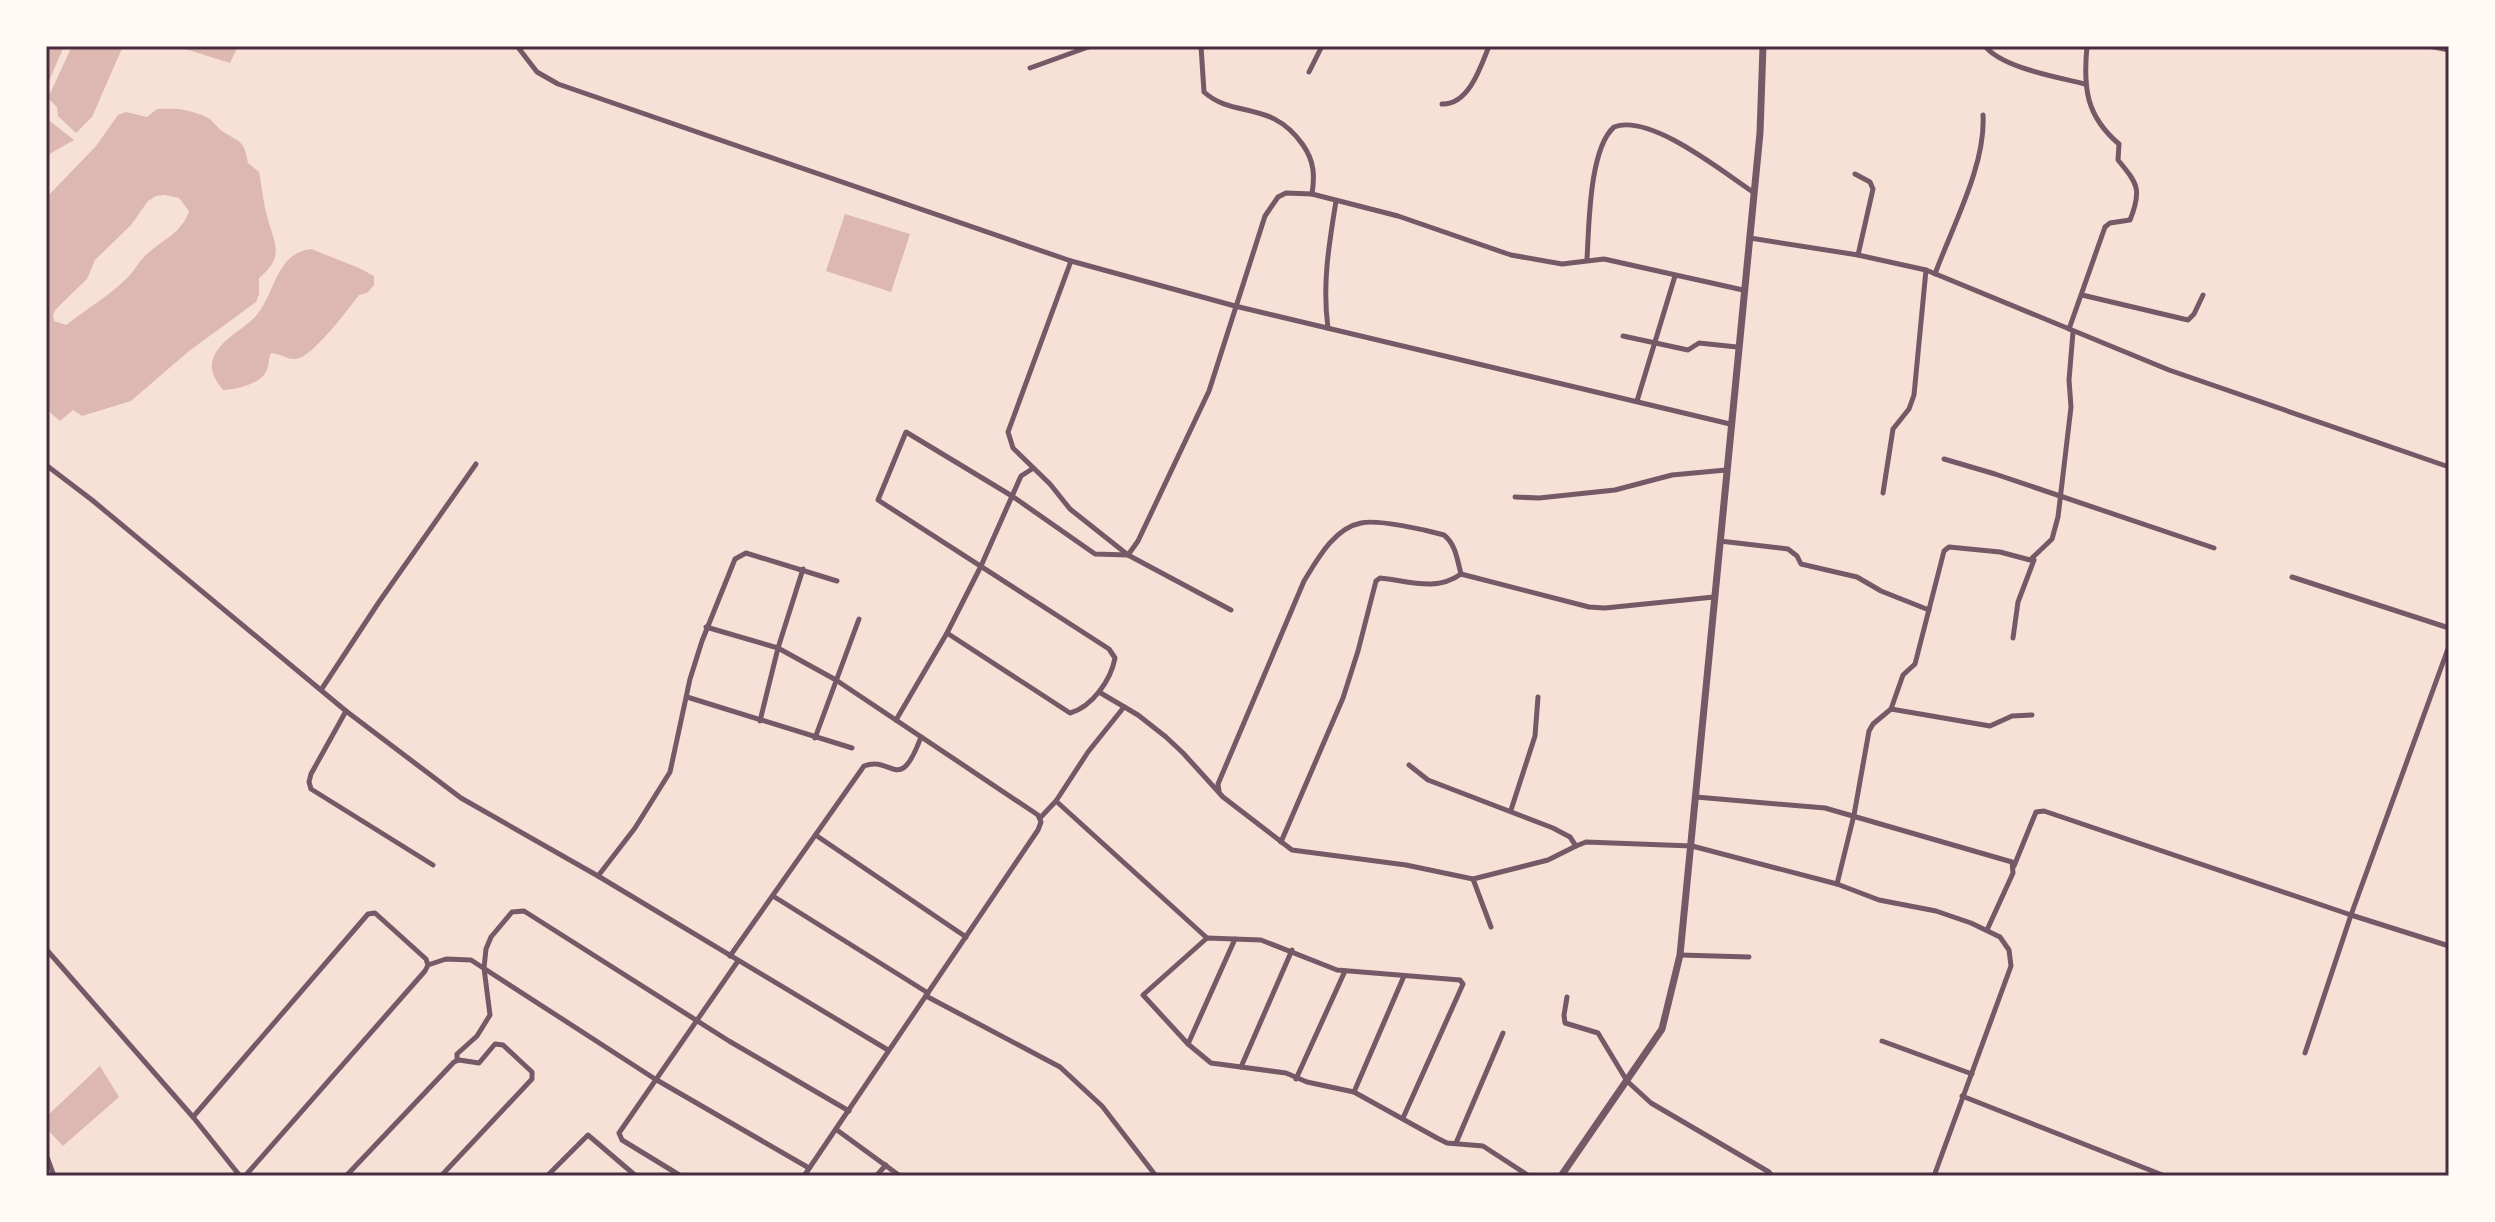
<svg xmlns="http://www.w3.org/2000/svg" width="2495" height="1222" viewBox="0 0 2495 1222" font-family="'Nunito Sans',sans-serif">
<style>
.water{fill:#dcb8b0;fill-rule:evenodd}
.lines{fill:none;stroke-linecap:round;stroke-linejoin:round}
.minor{stroke:#755966;stroke-width:5}
.tertiary{stroke:#755966;stroke-width:7}
.neatline{fill:none;stroke:#4a2c40;stroke-width:3}
</style>
<rect width="100%" height="100%" fill="#f7e1d7"/>
<g class="water">
<polygon points="46,46 64,46 46,88"/>
<polygon points="72,46 123,46 92,117 76,133 58,116 57,107 48,98"/>
<polygon points="176,46 238,46 230,63"/>
<path d="M157 109C174 107 193 110 208 118 213 121 217 127 222 131 240 143 244 139 248 163L259 172C262 186 263 202 267 216 274 243 286 256 259 278V294L256 302 189 351 131 401 82 416 73 410 60 421 46 409V198L96 146 118 115 126 112 147 117ZM165 195 179 198 189 211C182 233 162 240 146 255 138 262 134 272 126 279 109 296 85 310 66 325L54 321 53 315 56 309 87 279 95 260 131 225 148 201 156 196Z"/>
<polygon points="46,118 74,140 46,156"/>
<polygon points="845,214 910,234 891,292 826,271"/>
<path d="M311 249 359 268 374 276V285L367 293 359 295C348 309 313 357 296 359 288 360 279 353 271 353 268 359 269 367 266 372 260 384 235 390 223 390 215 380 208 369 214 356 222 339 242 330 255 317 275 296 275 253 311 249Z"/>
<polygon points="100,1066 119,1097 63,1146 46,1128 46,1117"/>
</g>
<g class="lines">
<g class="minor">
<polyline points="517,46 537,72 558,84 1071,261 1235,306 1730,424"/>
<path d="M1201 46 1204 92C1234 119 1271 99 1303 145 1314 161 1315 175 1312 194"/>
<path d="M1985 46C2002 68 2058 77 2085 84"/>
<polyline points="2429,46 2449,50"/>
<polyline points="1030,68 1091,46"/>
<polyline points="1309,72 1322,46"/>
<path d="M1442 104C1469 105 1481 66 1489 46"/>
<polyline points="1855,174 1870,182 1873,189 1858,255"/>
<polyline points="1750,238 1858,255 1926,270 2169,370 2449,467"/>
<path d="M1587 259C1589 227 1589 149 1614 127 1650 113 1723 172 1753 192"/>
<polyline points="1071,261 1008,432 1013,448 1050,484 1070,509 1128,555 1231,610"/>
<path d="M1935 274C1952 227 1986 165 1983 115"/>
<polyline points="2082,295 2188,320 2194,314 2203,295"/>
<path d="M1328 328C1322 285 1329 244 1336 201"/>
<path d="M2069 329 2105 227 2110 223 2130 220C2142 190 2138 184 2118 160L2119 144C2086 116 2083 88 2087 46"/>
<polyline points="1623,336 1688,350 1699,343 1737,347"/>
<polyline points="1637,401 1675,276"/>
<polyline points="1944,459 1995,474 2214,548"/>
<polyline points="46,465 92,500 346,711 461,798 598,876 888,1050"/>
<polyline points="1883,493 1893,429 1909,409 1914,395 1926,270"/>
<polyline points="1515,497 1539,498 1615,490 1672,475 1726,470"/>
<polyline points="1720,541 1788,549 1797,556 1801,564 1857,577 1881,591 1929,610"/>
<polyline points="1461,574 1589,607 1605,608 1714,597"/>
<polyline points="2292,577 2449,628"/>
<polyline points="706,627 778,648 836,680 1038,815 1041,822 1038,830 804,1176"/>
<path d="M947 633 1070 713C1092 707 1111 680 1115 658L1109 649 878 500 906 432 1012 496 1095 554 1128 555 1138 541 1209 391 1265 216 1278 197 1286 193 1312 194 1398 216 1511 255 1562 264 1604 259 1743 290"/>
<polyline points="2013,638 2018,602 2034,560"/>
<polyline points="2449,646 2351,915 2449,946"/>
<polyline points="321,690 379,602 476,464"/>
<polyline points="1099,692 1138,715 1166,737 1183,753 1223,797 1292,850 1406,865 1473,879 1548,860 1576,846"/>
<polyline points="687,697 852,748"/>
<polyline points="1891,709 1990,726 2012,716 2032,715"/>
<polyline points="346,711 311,774 309,782 311,789 433,865"/>
<polyline points="896,720 947,633 981,566 1021,476 1032,469"/>
<polyline points="760,721 778,648 803,569"/>
<polyline points="815,738 859,619"/>
<polyline points="1409,765 1428,780 1553,828 1570,837 1576,846 1586,842 1692,846 1837,884 1879,900 1936,911 1971,923 2000,937 2009,950 2011,966 1934,1176"/>
<path d="M1219 791 1218 784 1304 581C1317 560 1334 528 1361 523 1378 519 1426 530 1444 535 1456 545 1457 559 1461 574 1436 592 1409 581 1380 578L1376 581 1358 651 1343 698 1281 842"/>
<polyline points="1696,797 1825,808 2012,862 2013,873 1987,930"/>
<polyline points="1056,801 1088,752 1124,707"/>
<polyline points="1511,810 1535,736 1538,697"/>
<polyline points="1040,818 1056,801 1207,938"/>
<polyline points="817,836 966,937"/>
<polyline points="2014,866 2036,812 2044,811 2351,915 2305,1053"/>
<polyline points="598,876 635,828 670,772 690,679 702,641 735,559 746,553 837,581"/>
<polyline points="1473,879 1491,927"/>
<polyline points="1837,884 1854,815 1869,731 1873,724 1891,709 1903,675 1915,664 1944,551 1949,547 2000,552 2030,560 2052,539 2058,517 2071,407 2069,380 2073,332"/>
<polyline points="773,896 928,993"/>
<polyline points="46,949 193,1117 240,1176"/>
<polyline points="1680,955 1749,957"/>
<path d="M730 956 864 766C893 755 899 796 921 737"/>
<polyline points="428,965 446,959 471,960 655,1079 809,1168"/>
<polyline points="926,996 1060,1067 1102,1106 1156,1176"/>
<polyline points="1567,997 1564,1015 1565,1023 1598,1033 1627,1081 1651,1103 1769,1172 1772,1176"/>
<polyline points="1882,1041 1972,1074"/>
<polyline points="1188,1044 1235,939"/>
<polyline points="457,1060 457,1054 477,1036 490,1015 484,968 486,949 491,937 512,912 524,911 729,1041 849,1111"/>
<polyline points="1241,1067 1292,950"/>
<polyline points="1296,1079 1345,971"/>
<polyline points="1354,1092 1404,976"/>
<polyline points="1962,1096 2165,1176"/>
<polyline points="193,1117 368,914 375,913 426,959 428,965 425,971 245,1176"/>
<polyline points="1403,1118 1463,984 1460,980 1337,970 1261,940 1207,938 1143,995 1188,1044 1211,1063 1286,1073 1307,1082 1354,1092 1437,1138 1447,1143 1483,1146 1529,1176"/>
<polyline points="837,1130 900,1176"/>
<polyline points="1456,1143 1503,1033"/>
<polyline points="46,1154 54,1176"/>
<polyline points="346,1176 454,1062 459,1060 479,1063 495,1044 503,1045 532,1072 532,1079 441,1176"/>
<polyline points="547,1176 588,1135 636,1176"/>
<polyline points="681,1176 622,1140 619,1133 738,961"/>
<polyline points="876,1176 886,1165"/>
</g>
<polyline class="tertiary" points="1561,1176 1662,1029 1680,955 1760,133 1763,46"/>
</g>
<rect width="2495" height="1222" fill="none" stroke="#fffaf5" stroke-width="96"/>
<rect x="48" y="48" width="2399" height="1126" class="neatline"/>
</svg>
